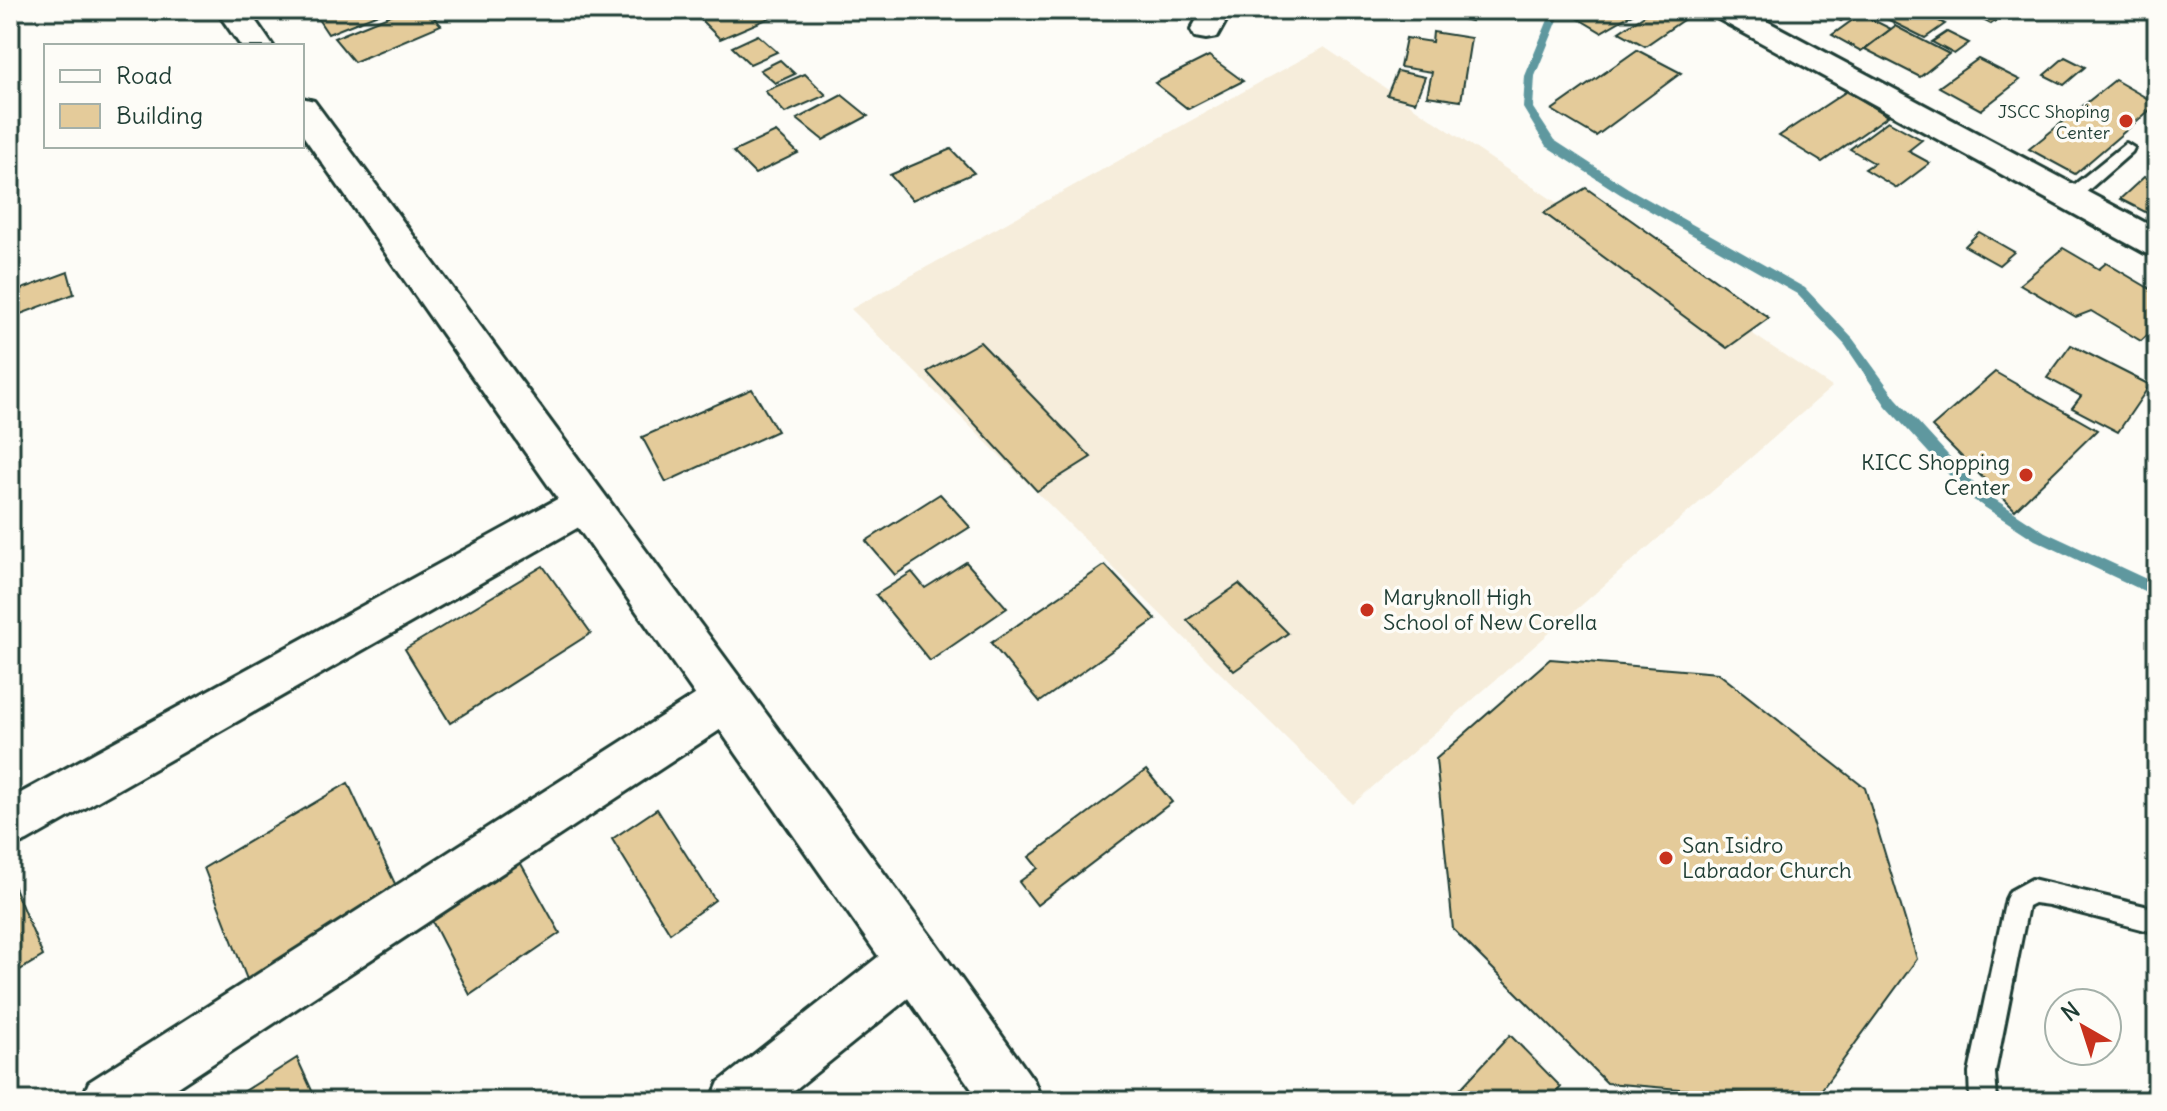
<svg xmlns="http://www.w3.org/2000/svg" width="2167" height="1111" viewBox="0 0 2167 1111" font-family="Delius,sans-serif">
<style>
.built{fill:#f6eddb}
.lines{fill:none;stroke-linecap:round;stroke-linejoin:round}
.stream{fill:#5e989f;fill-rule:evenodd}
.building{fill:#e4cb9a;stroke:#1f3d34;stroke-width:2}
.service-casing{stroke:#1f3d34;stroke-width:6}
.minor-casing{stroke:#1f3d34;stroke-width:6}
.tertiary-casing{stroke:#1f3d34;stroke-width:6}
.service{fill:#fdfcf7;fill-rule:evenodd}
.minor{fill:#fdfcf7;fill-rule:evenodd}
.tertiary{fill:#fdfcf7;fill-rule:evenodd}
.poi-dot{fill:#c8321e;stroke:#fdfcf7;stroke-width:3}
.labels{text-anchor:middle;dominant-baseline:central;stroke-width:7;stroke-linejoin:round;paint-order:stroke}
.far-poi-label{font-size:18px;fill:#1f3d34;stroke:#fdfcf7;text-anchor:end}
.poi-label{font-size:22px;fill:#1f3d34;stroke:#fdfcf7;text-anchor:start}
</style>
<rect width="100%" height="100%" fill="#fdfcf7"/>
<filter id="ink" filterUnits="userSpaceOnUse"><feTurbulence type="fractalNoise" baseFrequency=".0125" numOctaves="2"/><feDisplacementMap in="SourceGraphic" scale="16" xChannelSelector="R" yChannelSelector="G"/><feConvolveMatrix kernelMatrix="1 2 1 2 8 2 1 2 1" color-interpolation-filters="sRGB"/></filter>
<g filter="url(#ink)">
<polygon class="built" points="1324,47 1832,387 1353,804 851,309"/>
<g class="lines">
<polygon class="stream" points="1552,10 1562,10 1535,76 1533,108 1554,140 1628,188 1805,288 1853,339 1896,398 1979,489 2045,532 2157,584 2157,597 2035,540 1969,497 1886,406 1845,345 1797,294 1620,194 1546,146 1523,108 1525,76"/>
</g>
<g class="building">
<polygon points="312,10 388,10 328,34"/>
<polygon points="403,10 427,10 441,25 354,62 334,38"/>
<polygon points="719,10 768,10 774,16 720,39 699,18"/>
<polygon points="1435,10 1476,10 1471,21 1434,12"/>
<polygon points="1584,10 1639,10 1601,32 1574,16"/>
<polygon points="1652,10 1688,10 1693,13 1645,46 1619,32"/>
<polygon points="1820,10 1857,10 1841,21"/>
<polygon points="1899,10 1917,10 1945,24 1925,38 1887,19"/>
<polygon points="1963,10 2009,10 1991,24"/>
<polygon points="1861,14 1891,29 1861,51 1832,35"/>
<polygon points="1895,26 1949,54 1920,77 1865,49"/>
<polygon points="1433,32 1471,38 1461,101 1427,96 1432,72 1400,67 1406,38 1432,42"/>
<polygon points="1947,32 1969,43 1954,54 1932,42"/>
<polygon points="758,35 777,52 750,64 732,47"/>
<polygon points="1637,50 1681,73 1596,136 1552,110"/>
<polygon points="1209,56 1243,81 1188,109 1155,83"/>
<polygon points="2065,57 2085,67 2064,85 2044,75"/>
<polygon points="1978,59 2020,80 1981,110 1939,87"/>
<polygon points="780,60 795,74 775,83 760,70"/>
<polygon points="1397,71 1425,77 1415,102 1387,95"/>
<polygon points="805,74 826,95 785,113 765,91"/>
<polygon points="2115,80 2157,104 2075,174 2029,149"/>
<polygon points="1847,91 1888,116 1822,162 1779,136"/>
<polygon points="842,95 868,116 823,140 797,119"/>
<polygon points="1888,121 1922,140 1908,151 1930,163 1897,188 1865,169 1874,163 1850,149"/>
<polygon points="776,132 798,153 755,174 733,152"/>
<polygon points="951,149 974,173 912,200 890,175"/>
<polygon points="2144,177 2157,184 2157,218 2120,199"/>
<polygon points="1586,188 1769,318 1727,348 1544,213"/>
<polygon points="1979,232 2014,252 1999,265 1965,246"/>
<polygon points="2063,248 2099,269 2106,263 2157,293 2157,326 2141,341 2091,311 2076,317 2020,284"/>
<polygon points="68,272 74,294 18,315 11,293"/>
<polygon points="980,342 1091,457 1037,491 927,372"/>
<polygon points="2071,345 2150,385 2118,432 2072,408 2081,396 2047,378"/>
<polygon points="1995,372 2097,430 2015,510 1932,427"/>
<polygon points="752,389 777,431 666,482 642,437"/>
<polygon points="940,494 970,527 895,575 866,541"/>
<polygon points="966,562 1007,608 930,661 876,595 912,572 925,588"/>
<polygon points="1105,565 1156,619 1040,702 991,643"/>
<polygon points="543,566 591,633 450,723 405,649"/>
<polygon points="1239,584 1288,633 1234,671 1187,620"/>
<polygon points="1550,659 1718,673 1865,788 1917,959 1814,1100 1607,1083 1453,929 1436,759"/>
<polygon points="1146,770 1172,802 1037,905 1019,882 1038,868 1029,857"/>
<polygon points="348,783 397,888 248,982 204,868"/>
<polygon points="657,809 715,900 670,933 612,839"/>
<polygon points="520,862 560,933 470,995 432,921"/>
<polygon points="10,878 43,956 10,976"/>
<polygon points="1510,1035 1561,1087 1549,1101 1449,1101"/>
<polygon points="297,1058 313,1093 302,1101 229,1101"/>
</g>
<g class="lines">
<defs>
<g id="service">
<polygon points="2126,143 2134,148 2132,152 2076,201 2064,201 2064,193"/>
<polygon points="2032,879 2157,909 2157,933 2049,905 2034,903 2028,906 1995,1073 1997,1101 1970,1101 1969,1073 2006,899 2010,891"/>
</g>
<g id="minor">
<polygon points="1202,10 1232,10 1217,37 1206,39 1195,37 1191,30"/>
<polygon points="1709,10 1746,10 2157,229 2157,256 2145,253 1713,16"/>
<polygon points="586,486 600,491 606,503 600,515 27,841 10,848 10,799 572,491"/>
<polygon points="728,678 744,684 751,699 744,714 156,1101 81,1101 89,1082 712,684"/>
<polygon points="915,934 933,942 941,960 933,978 781,1101 711,1101 719,1082 897,942"/>
</g>
<g id="tertiary">
<polygon points="216,10 248,10 273,46 241,46"/>
<polygon points="302,98 314,101 934,941 1034,1081 1042,1101 980,1101 302,134"/>
</g>
</defs>
<use href="#service" class="service-casing"/>
<use href="#minor" class="minor-casing"/>
<use href="#tertiary" class="tertiary-casing"/>
<use href="#service" class="service"/>
<use href="#minor" class="minor"/>
<use href="#tertiary" class="tertiary"/>
</g>
</g>
<g class="poi-dot">
<circle cx="2126" cy="121" r="8"/>
<circle cx="2026" cy="475" r="8"/>
<circle cx="1367" cy="610" r="8"/>
<circle cx="1666" cy="858" r="8"/>
</g>
<g class="labels">
<g class="far-poi-label">
<text x="2110" y="111">JSCC Shoping<tspan x="2110" dy="21">Center</tspan></text>
</g>
<g class="poi-label">
<text x="2010" y="462" text-anchor="end">KICC Shopping<tspan x="2010" dy="25">Center</tspan></text>
<text x="1383" y="597">Maryknoll High<tspan x="1383" dy="25">School of New Corella</tspan></text>
<text x="1682" y="845">San Isidro<tspan x="1682" dy="25">Labrador Church</tspan></text>
</g>
</g>
<rect width="2167" height="1111" fill="none" stroke="#fdfcf7" stroke-width="40"/>
<rect x="20" y="20" width="2127" height="1071" fill="none" stroke="#1f3d34" stroke-width="3" filter="url(#ink)"/>
<rect x="44" y="44" width="260" height="104" fill="#fdfcf7" stroke="#a4b0a9" stroke-width="2"/>
<rect x="60" y="70" width="40" height="12" fill="#fdfcf7" stroke="#a4b0a9" stroke-width="2"/>
<text x="116" y="84" font-size="24" fill="#1f3d34">Road</text>
<rect x="60" y="104" width="40" height="24" fill="#e4cb9a" stroke="#a4b0a9" stroke-width="2"/>
<text x="116" y="124" font-size="24" fill="#1f3d34">Building</text>
<g transform="translate(2083 1027) rotate(321)"><circle r="38" fill="#fdfcf7" stroke="#a4b0a9" stroke-width="2"/>
<path d="M0-6L14 30L0 20L-14 30Z" fill="#c8321e"/>
<text y="-12" font-size="22" font-weight="bold" text-anchor="middle" fill="#1f3d34">N</text>
</g>
</svg>
